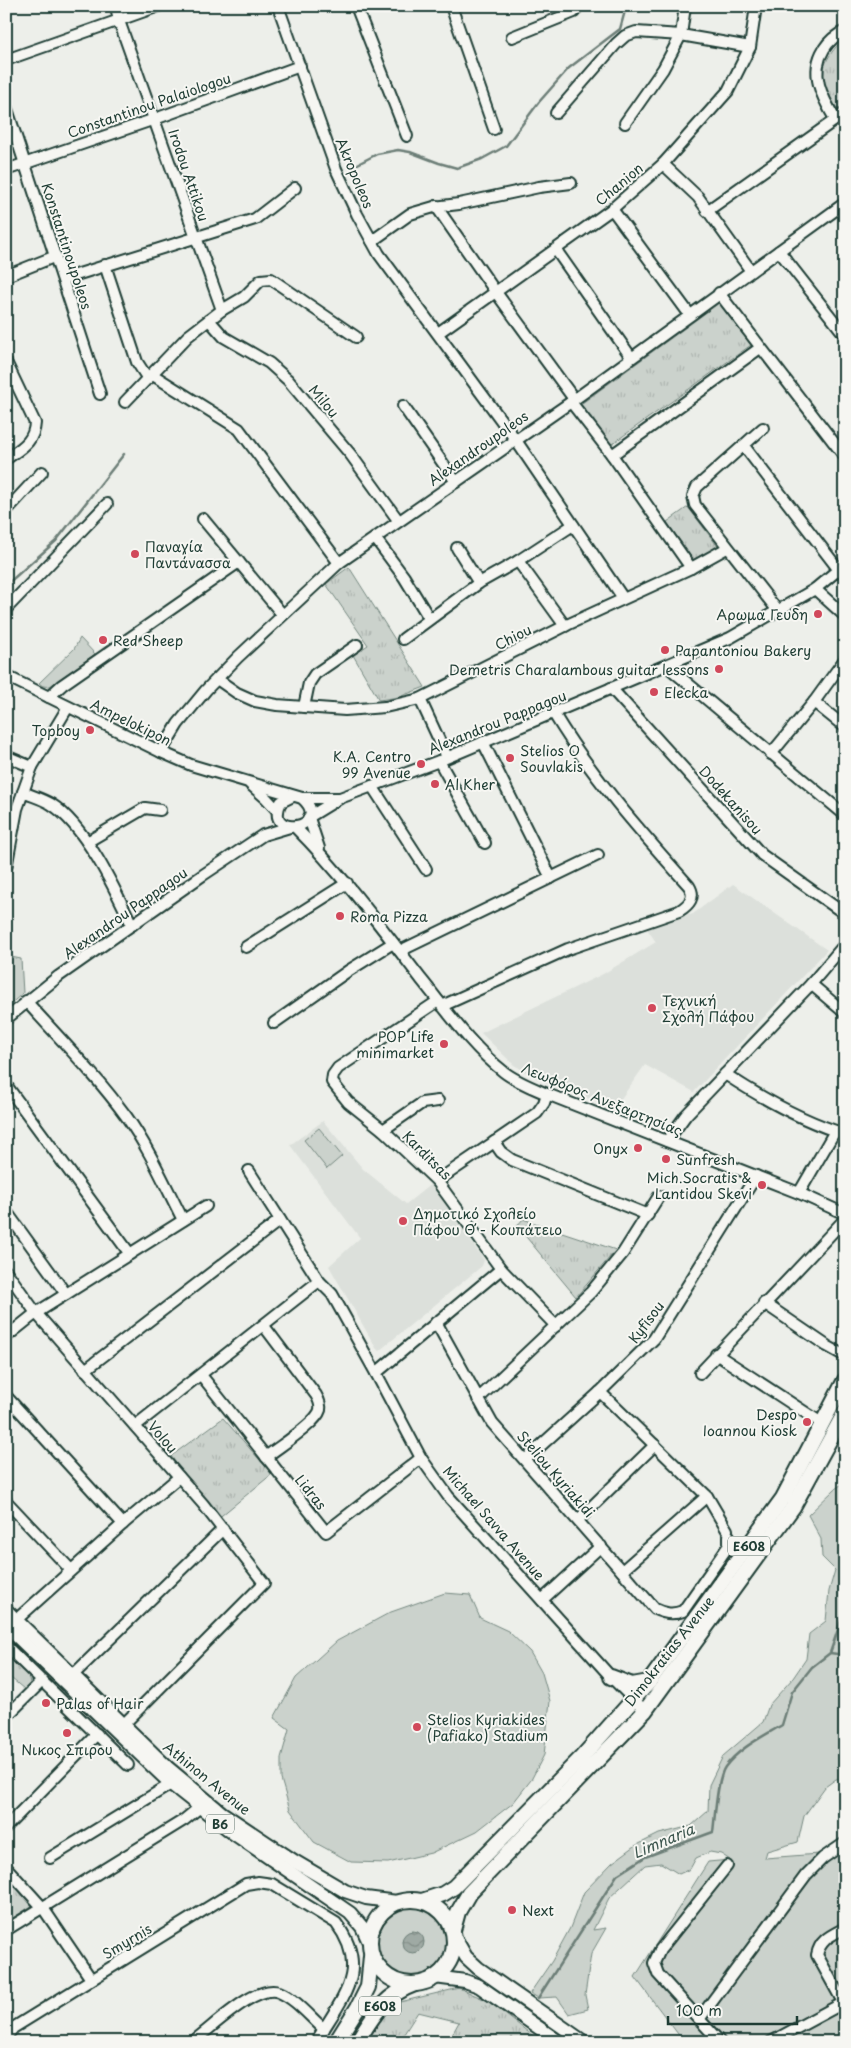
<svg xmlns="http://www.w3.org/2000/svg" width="851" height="2048" viewBox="0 0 851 2048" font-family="'Playpen Sans',sans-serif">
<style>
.built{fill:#dce0db}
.green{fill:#cbd2cc;stroke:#758880}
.park{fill:url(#park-tufts);stroke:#758880}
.water{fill:url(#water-waves);stroke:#6c7e77}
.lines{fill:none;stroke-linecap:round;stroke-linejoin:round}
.stream{stroke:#6c7e77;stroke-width:2.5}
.minor-casing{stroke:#1f3d34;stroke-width:14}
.major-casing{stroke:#1f3d34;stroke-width:16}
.highway-casing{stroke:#1f3d34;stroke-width:18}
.minor{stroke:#f6f6f2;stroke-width:10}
.major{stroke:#f6f6f2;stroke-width:12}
.highway{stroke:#f6f6f2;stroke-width:14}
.poi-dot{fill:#d1495b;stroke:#f6f6f2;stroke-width:2}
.labels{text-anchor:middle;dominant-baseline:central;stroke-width:4;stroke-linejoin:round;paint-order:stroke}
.shield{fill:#f6f6f2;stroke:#60746d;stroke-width:1}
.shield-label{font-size:12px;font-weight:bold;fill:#1f3d34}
.street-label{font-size:14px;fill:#1f3d34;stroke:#f6f6f2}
.poi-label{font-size:14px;fill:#1f3d34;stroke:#f6f6f2;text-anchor:start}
.water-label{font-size:15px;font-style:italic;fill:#3f5850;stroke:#f6f6f2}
</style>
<defs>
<pattern id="park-tufts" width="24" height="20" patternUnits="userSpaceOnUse" patternTransform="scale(1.25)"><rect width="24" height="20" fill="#cbd2cc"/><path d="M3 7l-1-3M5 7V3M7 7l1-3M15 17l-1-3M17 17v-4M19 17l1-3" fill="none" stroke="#aeb5b0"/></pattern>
<pattern id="water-waves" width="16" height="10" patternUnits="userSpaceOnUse" patternTransform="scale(1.25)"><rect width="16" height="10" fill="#9faaa4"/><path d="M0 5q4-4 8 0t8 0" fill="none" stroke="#818c86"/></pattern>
</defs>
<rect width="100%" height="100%" fill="#edefea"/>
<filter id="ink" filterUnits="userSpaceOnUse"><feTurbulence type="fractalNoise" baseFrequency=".02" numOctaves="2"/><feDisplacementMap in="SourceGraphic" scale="10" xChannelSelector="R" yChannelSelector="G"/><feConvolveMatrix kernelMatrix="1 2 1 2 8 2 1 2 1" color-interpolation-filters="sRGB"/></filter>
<g filter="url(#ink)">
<g class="built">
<polygon points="733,884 827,950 694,1092 645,1065 615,1107 549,1085 514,1065 481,1033 603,974 656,942 645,926 693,914"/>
<polygon points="323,1121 363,1169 406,1204 431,1184 484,1260 482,1266 379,1351 376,1348 329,1266 360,1238 290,1145"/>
</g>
<g class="green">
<path d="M80 638 95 654 50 686C45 687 42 686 39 683L74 649Z"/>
<polygon points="6,956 21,959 23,993 6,1008"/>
<polygon points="319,1128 342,1156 327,1169 304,1140"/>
<polygon points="845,1482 845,1778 836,1779 825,1787 804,1816 798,1842 767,1851 765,1858 845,1852 845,2042 684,2042 635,1977 708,1862 730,1860 721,1854 710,1852 696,1858 690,1869 679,1874 661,1863 645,1865 609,1898 593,1930 606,1928 591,1954 585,1995 588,2009 569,2014 557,1997 538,1998 530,1993 552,1961 570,1928 584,1892 612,1863 635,1846 659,1834 691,1826 708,1811 709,1785 723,1756 763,1722 769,1705 793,1678 806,1659 809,1634 826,1621 829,1591 835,1570 822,1557 821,1539 808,1515 835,1489"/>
<polygon points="445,1593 470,1595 480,1618 508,1631 530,1652 542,1673 550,1701 544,1755 531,1780 513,1803 477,1831 431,1853 388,1863 351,1862 314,1842 290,1810 281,1779 281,1758 289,1729 274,1718 296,1678 337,1641 391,1612"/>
<circle cx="413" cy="1941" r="36"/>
</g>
<g class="park">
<path d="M845 38V105L838 109C834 104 829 99 826 93 815 73 830 51 845 38Z"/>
<polygon points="719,303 751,345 609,446 578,406"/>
<polygon points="688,507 719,548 693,560 667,522"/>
<polygon points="349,567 425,687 399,697 379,700 353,655 368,645 326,584"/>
<polygon points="523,1219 616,1250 576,1297 517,1226"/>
<polygon points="223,1418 272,1474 216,1520 171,1456"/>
<polygon points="6,1655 28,1675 30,1683 24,1689 6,1674"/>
<polygon points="6,1877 33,1905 6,1922"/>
<polygon points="459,1988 488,2001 541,2042 448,2042 459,2022 418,2012 402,2037 381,2042 366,2042 388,2010 400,2002"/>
</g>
<circle class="water" cx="413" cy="1942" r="11"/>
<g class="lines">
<g class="stream">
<polyline points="352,167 377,154 398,150 410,152 439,163 457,168 482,159 506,146 539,102 569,68 620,29 625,11 623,6"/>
<polyline points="6,585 56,541 124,454"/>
<polyline points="830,1653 845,1655"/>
<path d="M538 1998 617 1875 645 1857 713 1832C715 1817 717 1778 725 1767 739 1748 762 1737 782 1725L792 1692 812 1667 830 1653 845 1609"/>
<polyline points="512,2038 513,2042"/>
</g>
<defs>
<g id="minor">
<polyline points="116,6 119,21 222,310"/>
<polyline points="278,6 336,169 357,214 379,254 515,439 623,598"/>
<polyline points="356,6 407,136"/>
<polyline points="451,6 494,129"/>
<polyline points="512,37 574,12 578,6"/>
<polyline points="6,60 159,6"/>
<polyline points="6,106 100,394"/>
<polyline points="556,113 616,44 625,36 636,32 681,35 750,47"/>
<path d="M835 119C822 97 809 73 824 49 829 41 836 35 845 31"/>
<polyline points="625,123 663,69 681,35 685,6"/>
<polyline points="663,164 698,197 751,271"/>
<polyline points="6,170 155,119 300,66"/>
<polyline points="436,206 495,291 574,399"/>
<polyline points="612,209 690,315"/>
<polyline points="707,211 845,113"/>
<polyline points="372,241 410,214 434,207 459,204 539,187 571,183"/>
<polyline points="556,250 631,357"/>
<polyline points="779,251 845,335"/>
<polyline points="105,265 137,362 148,379"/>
<polyline points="6,276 56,256"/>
<polyline points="63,279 255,219 295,188"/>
<polyline points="719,293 845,457"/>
<polyline points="209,320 224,337 269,363 288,380 351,455 398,520"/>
<polyline points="438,333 612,209 663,164 728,91 750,47 756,6"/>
<path d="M6 362 35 423C34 442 21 448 6 459"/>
<polyline points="153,375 239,429 339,563"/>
<polyline points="125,402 188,336 222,310 244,297 261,280 271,279 356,337"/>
<polyline points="571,402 612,455 691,568"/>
<polyline points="403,406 456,482"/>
<polyline points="763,428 697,487 693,496 695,505 778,611"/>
<polyline points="744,446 839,570"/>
<polyline points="612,455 760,348"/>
<polyline points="6,511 42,472"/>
<polyline points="203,519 282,614"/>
<polyline points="375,538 404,577 429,618"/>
<polyline points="457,548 479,583"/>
<polyline points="518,561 565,626"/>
<polyline points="815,589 845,616"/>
<polyline points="6,609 107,504"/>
<polyline points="403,639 479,583 518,561 573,525"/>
<polyline points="667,666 845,815"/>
<path d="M6 676 161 752 191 765 302 798C335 828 262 841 281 802L293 796"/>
<polyline points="217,679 237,693 255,701 277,705 345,710 385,707 420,699 569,624 691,568 727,548"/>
<polyline points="611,688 762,855 845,914"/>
<polyline points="49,697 62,685 239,562"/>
<polyline points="420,699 447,757"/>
<polyline points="814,702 845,727"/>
<polyline points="304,707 309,683 315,674 357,645"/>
<polyline points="483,742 551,878"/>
<polyline points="161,752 178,724 206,690 238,657 339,563 571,402 845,203"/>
<polyline points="771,754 814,702 845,659"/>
<polyline points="6,756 32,767"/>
<polyline points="439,761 485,843"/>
<polyline points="250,784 266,798 278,811"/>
<polyline points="372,786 426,869"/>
<path d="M23 792C32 796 43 799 51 804 85 825 115 889 132 925"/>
<polyline points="302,798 339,798"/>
<polyline points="309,817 340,798 439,761 730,638 815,589 845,564"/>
<polyline points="309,818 319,848"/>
<path d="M295 827C342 874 381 927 421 979 447 1011 471 1046 504 1072 517 1082 533 1088 547 1094L799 1193 845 1214"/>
<polyline points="87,842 145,808 160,810"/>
<polyline points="6,868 17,809 32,767 68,707"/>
<polyline points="246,947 347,883"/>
<polyline points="400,951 598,855"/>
<polyline points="811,984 845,1013"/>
<path d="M26 1001C60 1039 96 1075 126 1116 149 1148 165 1185 183 1220"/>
<polyline points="438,1001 338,1068 333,1075 332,1082 348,1102 383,1130 437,1181 501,1269 556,1326"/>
<path d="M442 1006 568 949 679 911C689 905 696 897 689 886 640 831 592 777 554 714"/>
<polyline points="6,1019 59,976 203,875 263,835 290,827"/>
<polyline points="274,1023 348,971 393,943"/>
<path d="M725 1074C763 1099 802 1121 845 1134"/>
<polyline points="6,1085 130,1254"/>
<polyline points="383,1130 422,1103 438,1101"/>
<polyline points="667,1141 686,1115 811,984 845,944"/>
<polyline points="494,1142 501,1152 512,1160 648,1215"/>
<polyline points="249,1171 319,1281 332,1294 376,1373 421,1458 448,1496 611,1677 645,1711"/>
<polyline points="437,1181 537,1113 544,1103 547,1094"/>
<polyline points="799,1193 835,1131"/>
<polyline points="6,1211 66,1294"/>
<polyline points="6,1271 36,1313 203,1504 264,1583 123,1725"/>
<polyline points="764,1303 827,1346 845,1356"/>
<path d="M436 1322 492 1423 655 1609C665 1614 673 1615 683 1611L729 1545V1536"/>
<path d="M264 1326 316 1395C319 1400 321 1404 320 1410 316 1424 278 1447 266 1457"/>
<polyline points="6,1337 36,1313 206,1206"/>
<polyline points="716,1354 823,1424"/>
<polyline points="85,1370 280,1220"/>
<polyline points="376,1373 501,1269"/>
<polyline points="700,1373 845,1219"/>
<polyline points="201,1375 326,1532 421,1458"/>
<polyline points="600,1392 707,1496 622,1571"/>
<polyline points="6,1396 123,1524"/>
<polyline points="478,1399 591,1292 623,1253 659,1196"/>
<polyline points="135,1426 319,1281"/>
<polyline points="526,1459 600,1392 654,1339 756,1176"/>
<polyline points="707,1496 727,1530"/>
<polyline points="6,1501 71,1570"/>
<polyline points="578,1520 655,1445"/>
<polyline points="542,1600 601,1546"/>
<polyline points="16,1620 123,1524 179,1477"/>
<polyline points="6,1646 128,1765"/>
<polyline points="72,1676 223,1529"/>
<polyline points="6,1717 42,1681"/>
<polyline points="6,1827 97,1734"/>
<polyline points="50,1858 171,1784"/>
<polyline points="6,1867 43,1908 91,1979"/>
<polyline points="6,1930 184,1820 200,1807"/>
<path d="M843 2002 817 1955C820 1939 832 1935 845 1928"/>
<polyline points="700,2018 806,1875 823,1858 845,1843"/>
<path d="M6 2042 8 2035 13 2028 246 1884 258 1882 272 1884 336 1923C372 1971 340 2000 316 2042"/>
<path d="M192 2042C211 2029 256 1983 279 1992 296 1999 310 2017 324 2029"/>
<polyline points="398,2042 411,2042"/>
<polyline points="720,2042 658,1974 654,1963 660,1950 727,1866"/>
<polyline points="771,2042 845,2002"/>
</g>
<g id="major">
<polyline points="6,1610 167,1767 222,1813 294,1861 345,1891 366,1898 397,1902"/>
<polyline points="6,1626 171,1784 233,1833 350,1913 362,1927 369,1942"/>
<polyline points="454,1936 466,1957 478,1968 584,2042"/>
<polyline points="435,1977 465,1981 479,1986 559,2042"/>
</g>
<g id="highway">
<polyline points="611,1677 632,1685 649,1682"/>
<circle cx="412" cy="1942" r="42"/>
<polyline points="422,1901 443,1894 454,1887 582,1757 649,1682 783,1498 845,1380"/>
<polyline points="453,1930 458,1912 469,1893 645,1711 793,1507 845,1412"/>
<polyline points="336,2042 358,2007 368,1987 371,1956"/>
<path d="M357 2042C373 2016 384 1995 415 1984"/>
</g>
</defs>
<use href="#minor" class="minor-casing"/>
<use href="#major" class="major-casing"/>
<use href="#highway" class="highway-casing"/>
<use href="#minor" class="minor"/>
<use href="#major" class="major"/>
<use href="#highway" class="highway"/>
</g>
</g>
<g class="poi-dot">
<circle cx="135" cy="554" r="5"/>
<circle cx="818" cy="614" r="5"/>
<circle cx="103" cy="640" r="5"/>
<circle cx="665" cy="650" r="5"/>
<circle cx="719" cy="669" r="5"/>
<circle cx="654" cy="692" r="5"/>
<circle cx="90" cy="730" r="5"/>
<circle cx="510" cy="758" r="5"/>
<circle cx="421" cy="764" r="5"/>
<circle cx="435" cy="784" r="5"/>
<circle cx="340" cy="916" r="5"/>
<circle cx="652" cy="1008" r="5"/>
<circle cx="444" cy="1044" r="5"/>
<circle cx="638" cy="1148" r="5"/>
<circle cx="666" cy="1159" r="5"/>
<circle cx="762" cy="1185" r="5"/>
<circle cx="403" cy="1221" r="5"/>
<circle cx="807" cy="1422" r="5"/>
<circle cx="46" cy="1703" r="5"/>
<circle cx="417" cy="1727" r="5"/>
<circle cx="67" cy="1733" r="5"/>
<circle cx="512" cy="1910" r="5"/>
</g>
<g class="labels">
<g class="shield">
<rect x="728" y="1536.5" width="42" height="19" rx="4"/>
<rect x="206" y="1814.5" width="28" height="19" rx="4"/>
<rect x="359" y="1996.5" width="42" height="19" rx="4"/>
</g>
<g class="shield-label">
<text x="749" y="1546">E608</text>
<text x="220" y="1824">B6</text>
<text x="380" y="2006">E608</text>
</g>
<g class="street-label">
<text transform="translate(149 105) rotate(-19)">Constantinou Palaiologou</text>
<text transform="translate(355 173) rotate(67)">Akropoleos</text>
<text transform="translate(189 175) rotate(71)">Irodou Attikou</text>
<text transform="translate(619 184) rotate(-40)">Chanion</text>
<text transform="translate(67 246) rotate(72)">Konstantinoupoleos</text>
<text transform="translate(324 401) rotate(50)">Milou</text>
<text transform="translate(478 448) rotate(-35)">Alexandroupoleos</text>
<text transform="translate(513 637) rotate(-27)">Chiou</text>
<text transform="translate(131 722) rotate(26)">Ampelokipon</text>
<text transform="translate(497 722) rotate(-22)">Alexandrou Pappagou</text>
<text transform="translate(731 800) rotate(48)">Dodekanisou</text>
<text transform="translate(125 913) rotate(-35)">Alexandrou Pappagou</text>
<text transform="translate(602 1099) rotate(22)">Λεωφόρος Ανεξαρτησίας</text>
<text transform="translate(427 1155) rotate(45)">Karditsas</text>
<text transform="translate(646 1322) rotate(-53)">Kyfisou</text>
<text transform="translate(163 1437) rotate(49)">Volou</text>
<text transform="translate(556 1474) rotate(49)">Steliou Kyriakidi</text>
<text transform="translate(311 1492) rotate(51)">Lidras</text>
<text transform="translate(494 1523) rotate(49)">Michael Savva Avenue</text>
<text transform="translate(669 1651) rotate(-52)">Dimokratias Avenue</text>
<text transform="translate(207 1778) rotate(39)">Athinon Avenue</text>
<text transform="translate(127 1941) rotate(-31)">Smyrnis</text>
</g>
<g class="poi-label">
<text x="145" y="546">Παναγία<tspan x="145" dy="16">Παντάνασσα</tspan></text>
<text x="808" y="614" text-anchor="end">Αρωμα Γευδη</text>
<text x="113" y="640">Red Sheep</text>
<text x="675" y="650">Papantoniou Bakery</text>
<text x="709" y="669" text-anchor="end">Demetris Charalambous guitar lessons</text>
<text x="664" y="692">Elecka</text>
<text x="80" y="730" text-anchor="end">Topboy</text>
<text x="520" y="750">Stelios O<tspan x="520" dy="16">Souvlakis</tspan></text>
<text x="411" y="756" text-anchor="end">K.A. Centro<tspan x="411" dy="16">99 Avenue</tspan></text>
<text x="445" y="784">Al Kher</text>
<text x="350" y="916">Roma Pizza</text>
<text x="662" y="1000">Τεχνική<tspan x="662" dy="16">Σχολή Πάφου</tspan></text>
<text x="434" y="1036" text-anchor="end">POP Life<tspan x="434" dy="16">minimarket</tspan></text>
<text x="628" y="1148" text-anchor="end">Onyx</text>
<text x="676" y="1159">Sunfresh</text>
<text x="752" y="1177" text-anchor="end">Mich.Socratis &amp;<tspan x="752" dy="16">Lantidou Skevi</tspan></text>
<text x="413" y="1213">Δημοτικό Σχολείο<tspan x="413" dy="16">Πάφου Θ΄ - Κουπάτειο</tspan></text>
<text x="797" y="1414" text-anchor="end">Despo<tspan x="797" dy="16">Ioannou Kiosk</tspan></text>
<text x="56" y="1703">Palas of Hair</text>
<text x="427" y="1719">Stelios Kyriakides<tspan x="427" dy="16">(Pafiako) Stadium</tspan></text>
<text x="67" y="1749" text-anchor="middle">Νικος Σπιρου</text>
<text x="522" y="1910">Next</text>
</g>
<g class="water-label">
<text transform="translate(663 1840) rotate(-23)">Limnaria</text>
</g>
</g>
<rect width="851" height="2048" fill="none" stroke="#f6f6f2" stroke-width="25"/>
<rect x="12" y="12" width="826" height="2023" fill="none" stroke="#1f3d34" stroke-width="2" filter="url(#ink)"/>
<path d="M668 2016v8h129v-8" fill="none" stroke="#1f3d34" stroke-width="2.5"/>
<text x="676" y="2016" font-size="15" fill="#1f3d34" stroke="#f6f6f2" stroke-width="4" paint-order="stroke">100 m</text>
</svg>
